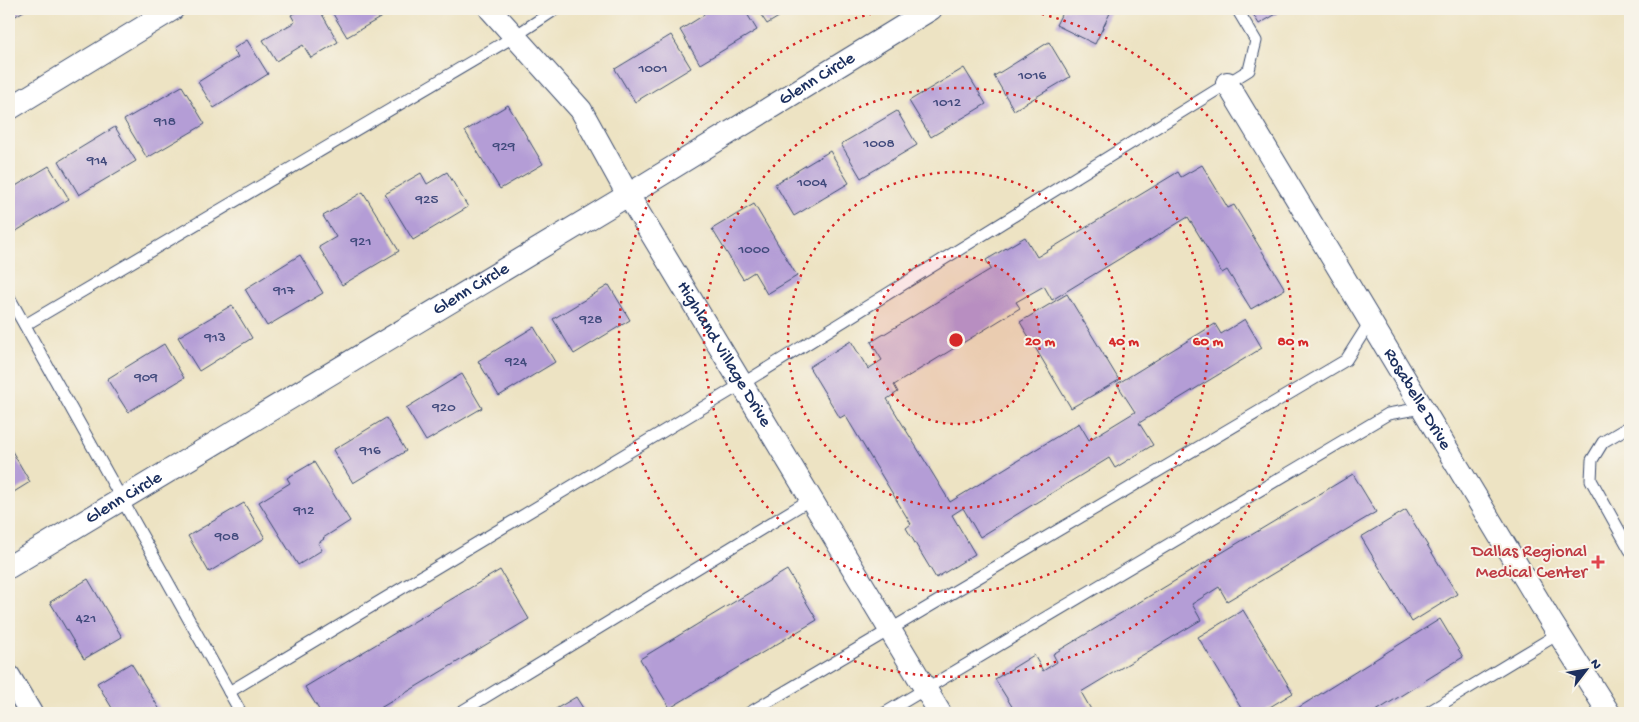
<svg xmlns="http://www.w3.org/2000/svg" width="1639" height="722" viewBox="0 0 1639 722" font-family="'Gochi Hand',sans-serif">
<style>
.building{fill:#b49dd6}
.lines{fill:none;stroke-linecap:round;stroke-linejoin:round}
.lane-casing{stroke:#3a4a6d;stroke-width:13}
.street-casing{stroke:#3a4a6d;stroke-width:24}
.lane{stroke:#fff;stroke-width:11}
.street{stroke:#fff;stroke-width:22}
.ring{fill:none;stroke:#d62828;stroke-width:2.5;stroke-dasharray:2.5 5}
.health-dot{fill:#e0444e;stroke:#f7f3e8;stroke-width:2}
.labels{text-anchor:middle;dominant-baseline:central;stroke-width:4;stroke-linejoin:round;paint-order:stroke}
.number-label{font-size:15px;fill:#414a7c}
.street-label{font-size:18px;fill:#1b2f5e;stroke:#f7f3e8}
.health-label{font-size:18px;fill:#be3a42;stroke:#f7f3e8;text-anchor:end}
.centre{fill:#d62828;stroke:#f7f3e8;stroke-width:2.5}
.ring-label{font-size:15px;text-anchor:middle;font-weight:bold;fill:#d62828;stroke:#f7f3e8;stroke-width:4;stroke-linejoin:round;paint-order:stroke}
</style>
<rect width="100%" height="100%" fill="#f7f3e8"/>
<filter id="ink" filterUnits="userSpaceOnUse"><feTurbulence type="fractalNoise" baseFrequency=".02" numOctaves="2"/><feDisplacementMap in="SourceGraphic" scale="10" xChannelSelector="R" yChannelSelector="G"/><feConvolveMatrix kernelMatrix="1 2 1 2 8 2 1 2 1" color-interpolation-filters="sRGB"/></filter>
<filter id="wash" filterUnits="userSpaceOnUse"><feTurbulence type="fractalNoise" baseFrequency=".0096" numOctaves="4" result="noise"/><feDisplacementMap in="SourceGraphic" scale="20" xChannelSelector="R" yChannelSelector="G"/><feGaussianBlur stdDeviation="1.12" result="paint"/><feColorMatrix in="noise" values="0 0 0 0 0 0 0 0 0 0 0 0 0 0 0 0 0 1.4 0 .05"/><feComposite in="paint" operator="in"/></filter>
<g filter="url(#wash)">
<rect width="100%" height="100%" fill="#ede3c3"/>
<g id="blocks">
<g class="building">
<polygon points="9,9 27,9 9,20"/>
<polygon points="301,9 319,9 338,42 311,58 303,45 276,61 263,40 295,22 291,15"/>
<polygon points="330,9 390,9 392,11 347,37"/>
<polygon points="700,9 744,9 757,30 700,64 680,30 704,15"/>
<polygon points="757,9 792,9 767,24"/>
<polygon points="1064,9 1112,9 1095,44 1056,25"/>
<polygon points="1250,9 1285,9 1259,24"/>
<polygon points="671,35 691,68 635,102 615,69"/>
<polygon points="247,40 268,74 214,108 198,82 238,57 233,49"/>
<polygon points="1049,42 1070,77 1014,110 994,76"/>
<polygon points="964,68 986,104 931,137 909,101"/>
<polygon points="182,86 205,124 147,158 124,120"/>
<polygon points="508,105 543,164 500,189 465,131"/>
<polygon points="897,111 917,145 861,178 841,144"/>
<polygon points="115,127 136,161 79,195 59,161"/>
<polygon points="830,151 849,183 794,216 775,184"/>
<polygon points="1202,165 1228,208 1234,205 1285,289 1251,309 1227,270 1222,273 1188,217 1052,300 1044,286 1016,302 1020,308 894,385 898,392 887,399 950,502 1079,423 1089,440 1135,412 1117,384 1215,324 1221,334 1245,319 1262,348 1139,423 1153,445 1115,468 1109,458 980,537 963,508 952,515 975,554 936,578 906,528 911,524 845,415 840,418 809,367 851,341 868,369 882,360 871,342 991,269 986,260 1025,237 1037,257 1178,172 1181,177"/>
<polygon points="49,166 69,199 13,233 9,227 9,190"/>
<polygon points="447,172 468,207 413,240 385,194 421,173 427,184"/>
<polygon points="363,192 399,251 342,285 319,247 336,237 323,216"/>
<polygon points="754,204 797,276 767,294 754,272 743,279 712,229"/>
<polygon points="300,255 323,293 267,326 245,289"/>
<polygon points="609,285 630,320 574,354 553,319"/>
<polygon points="1067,294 1119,380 1071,408 1020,322"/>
<polygon points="232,305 252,338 199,371 178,337"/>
<polygon points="534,327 555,362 499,396 478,361"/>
<polygon points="164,344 184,378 128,412 107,379"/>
<polygon points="462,374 482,408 426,441 406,408"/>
<polygon points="386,418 406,451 353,483 333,450"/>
<polygon points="9,446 30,482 9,495"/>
<polygon points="314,462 350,521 323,538 324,539 318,543 322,550 298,565 259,502 290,483 287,478"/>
<polygon points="1353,474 1376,512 1227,601 1219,587 1192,604 1201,620 1081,692 1093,713 1016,713 995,679 1034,655 1043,671 1057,662 1053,654"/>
<polygon points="244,503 265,538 209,572 188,536"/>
<polygon points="1406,510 1457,594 1412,622 1361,537"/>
<polygon points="500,570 529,619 372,713 321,713 305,687"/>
<polygon points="787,570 817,620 670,708 640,659"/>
<polygon points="88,579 122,637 84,659 50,602"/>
<polygon points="1243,610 1293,693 1260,713 1244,713 1198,637"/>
<polygon points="1440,619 1463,657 1373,713 1294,713 1293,711"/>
<polygon points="131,663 162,713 115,713 97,683"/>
<polygon points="576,697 586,713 549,713"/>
</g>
</g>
</g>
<g filter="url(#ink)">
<use href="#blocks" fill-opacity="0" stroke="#3a4a6d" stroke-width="1"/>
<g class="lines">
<defs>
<g id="lane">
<polyline points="9,297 241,713"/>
<polyline points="25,325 515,36 556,9"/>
<polyline points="1630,426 1603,442 1592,460 1591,480 1630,550"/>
<polyline points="229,692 742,384 1249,70 1256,41 1237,9"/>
<polyline points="459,713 811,499"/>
<polyline points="749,713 1346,360 1370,322"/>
<polyline points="885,713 1388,414 1422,408"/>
<polyline points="1427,713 1558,634"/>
</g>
<g id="street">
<path id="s1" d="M490 9 581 110 628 195 940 713"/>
<path id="s2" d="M1227 83 1550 620 1609 713"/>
<polyline points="9,109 173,9"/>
<path id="s3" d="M9 567 628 195 931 9"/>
<polyline points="9,676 31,713"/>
</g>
</defs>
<use href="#lane" class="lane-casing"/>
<use href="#street" class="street-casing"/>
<use href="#lane" class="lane"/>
<use href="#street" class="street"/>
</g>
</g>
<circle cx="956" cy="340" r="84" fill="#d62828" fill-opacity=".12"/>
<g class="ring">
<circle cx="956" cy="340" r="84"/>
<circle cx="956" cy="340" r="168"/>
<circle cx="956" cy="340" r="252"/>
<path d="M1020 9A337 337 0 1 1 892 9"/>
</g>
<path class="health-dot" d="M1595.5 554.5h5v5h5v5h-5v5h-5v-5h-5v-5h5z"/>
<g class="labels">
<g class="number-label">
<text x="653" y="69">1001</text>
<text x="1032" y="76">1016</text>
<text x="947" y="103">1012</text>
<text x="165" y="122">918</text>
<text x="879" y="144">1008</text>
<text x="504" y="147">929</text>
<text x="97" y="161">914</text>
<text x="812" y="183">1004</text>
<text x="427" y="200">925</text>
<text x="361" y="242">921</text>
<text x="754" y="250">1000</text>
<text x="284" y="291">917</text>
<text x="591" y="320">928</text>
<text x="215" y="338">913</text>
<text x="516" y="362">924</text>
<text x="146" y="378">909</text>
<text x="444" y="408">920</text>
<text x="370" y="451">916</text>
<text x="304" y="511">912</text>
<text x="227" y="537">908</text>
<text x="86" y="619">421</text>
</g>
<g class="street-label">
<text stroke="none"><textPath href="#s3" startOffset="944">Glenn Circle</textPath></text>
<text stroke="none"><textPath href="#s3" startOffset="539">Glenn Circle</textPath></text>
<text stroke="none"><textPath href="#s1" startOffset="419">Highland Village Drive</textPath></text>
<text stroke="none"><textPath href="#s2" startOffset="369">Rosabelle Drive</textPath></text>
<text stroke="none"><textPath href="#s3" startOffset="134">Glenn Circle</textPath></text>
</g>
<g class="health-label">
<text x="1587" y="552">Dallas Regional<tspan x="1587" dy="21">Medical Center</tspan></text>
</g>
</g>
<circle cx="956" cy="340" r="8" class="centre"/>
<g class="ring-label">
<text x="1040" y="345">20 m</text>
<text x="1124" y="345">40 m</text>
<text x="1208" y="345">60 m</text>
<text x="1293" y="345">80 m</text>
</g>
<rect width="1639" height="722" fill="none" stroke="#f7f3e8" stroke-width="30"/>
<g transform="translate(1586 670) rotate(59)" stroke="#f7f3e8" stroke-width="4" paint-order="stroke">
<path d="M0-4L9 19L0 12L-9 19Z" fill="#1b2f5e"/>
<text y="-8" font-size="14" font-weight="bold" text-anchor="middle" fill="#1b2f5e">N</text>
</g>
</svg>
